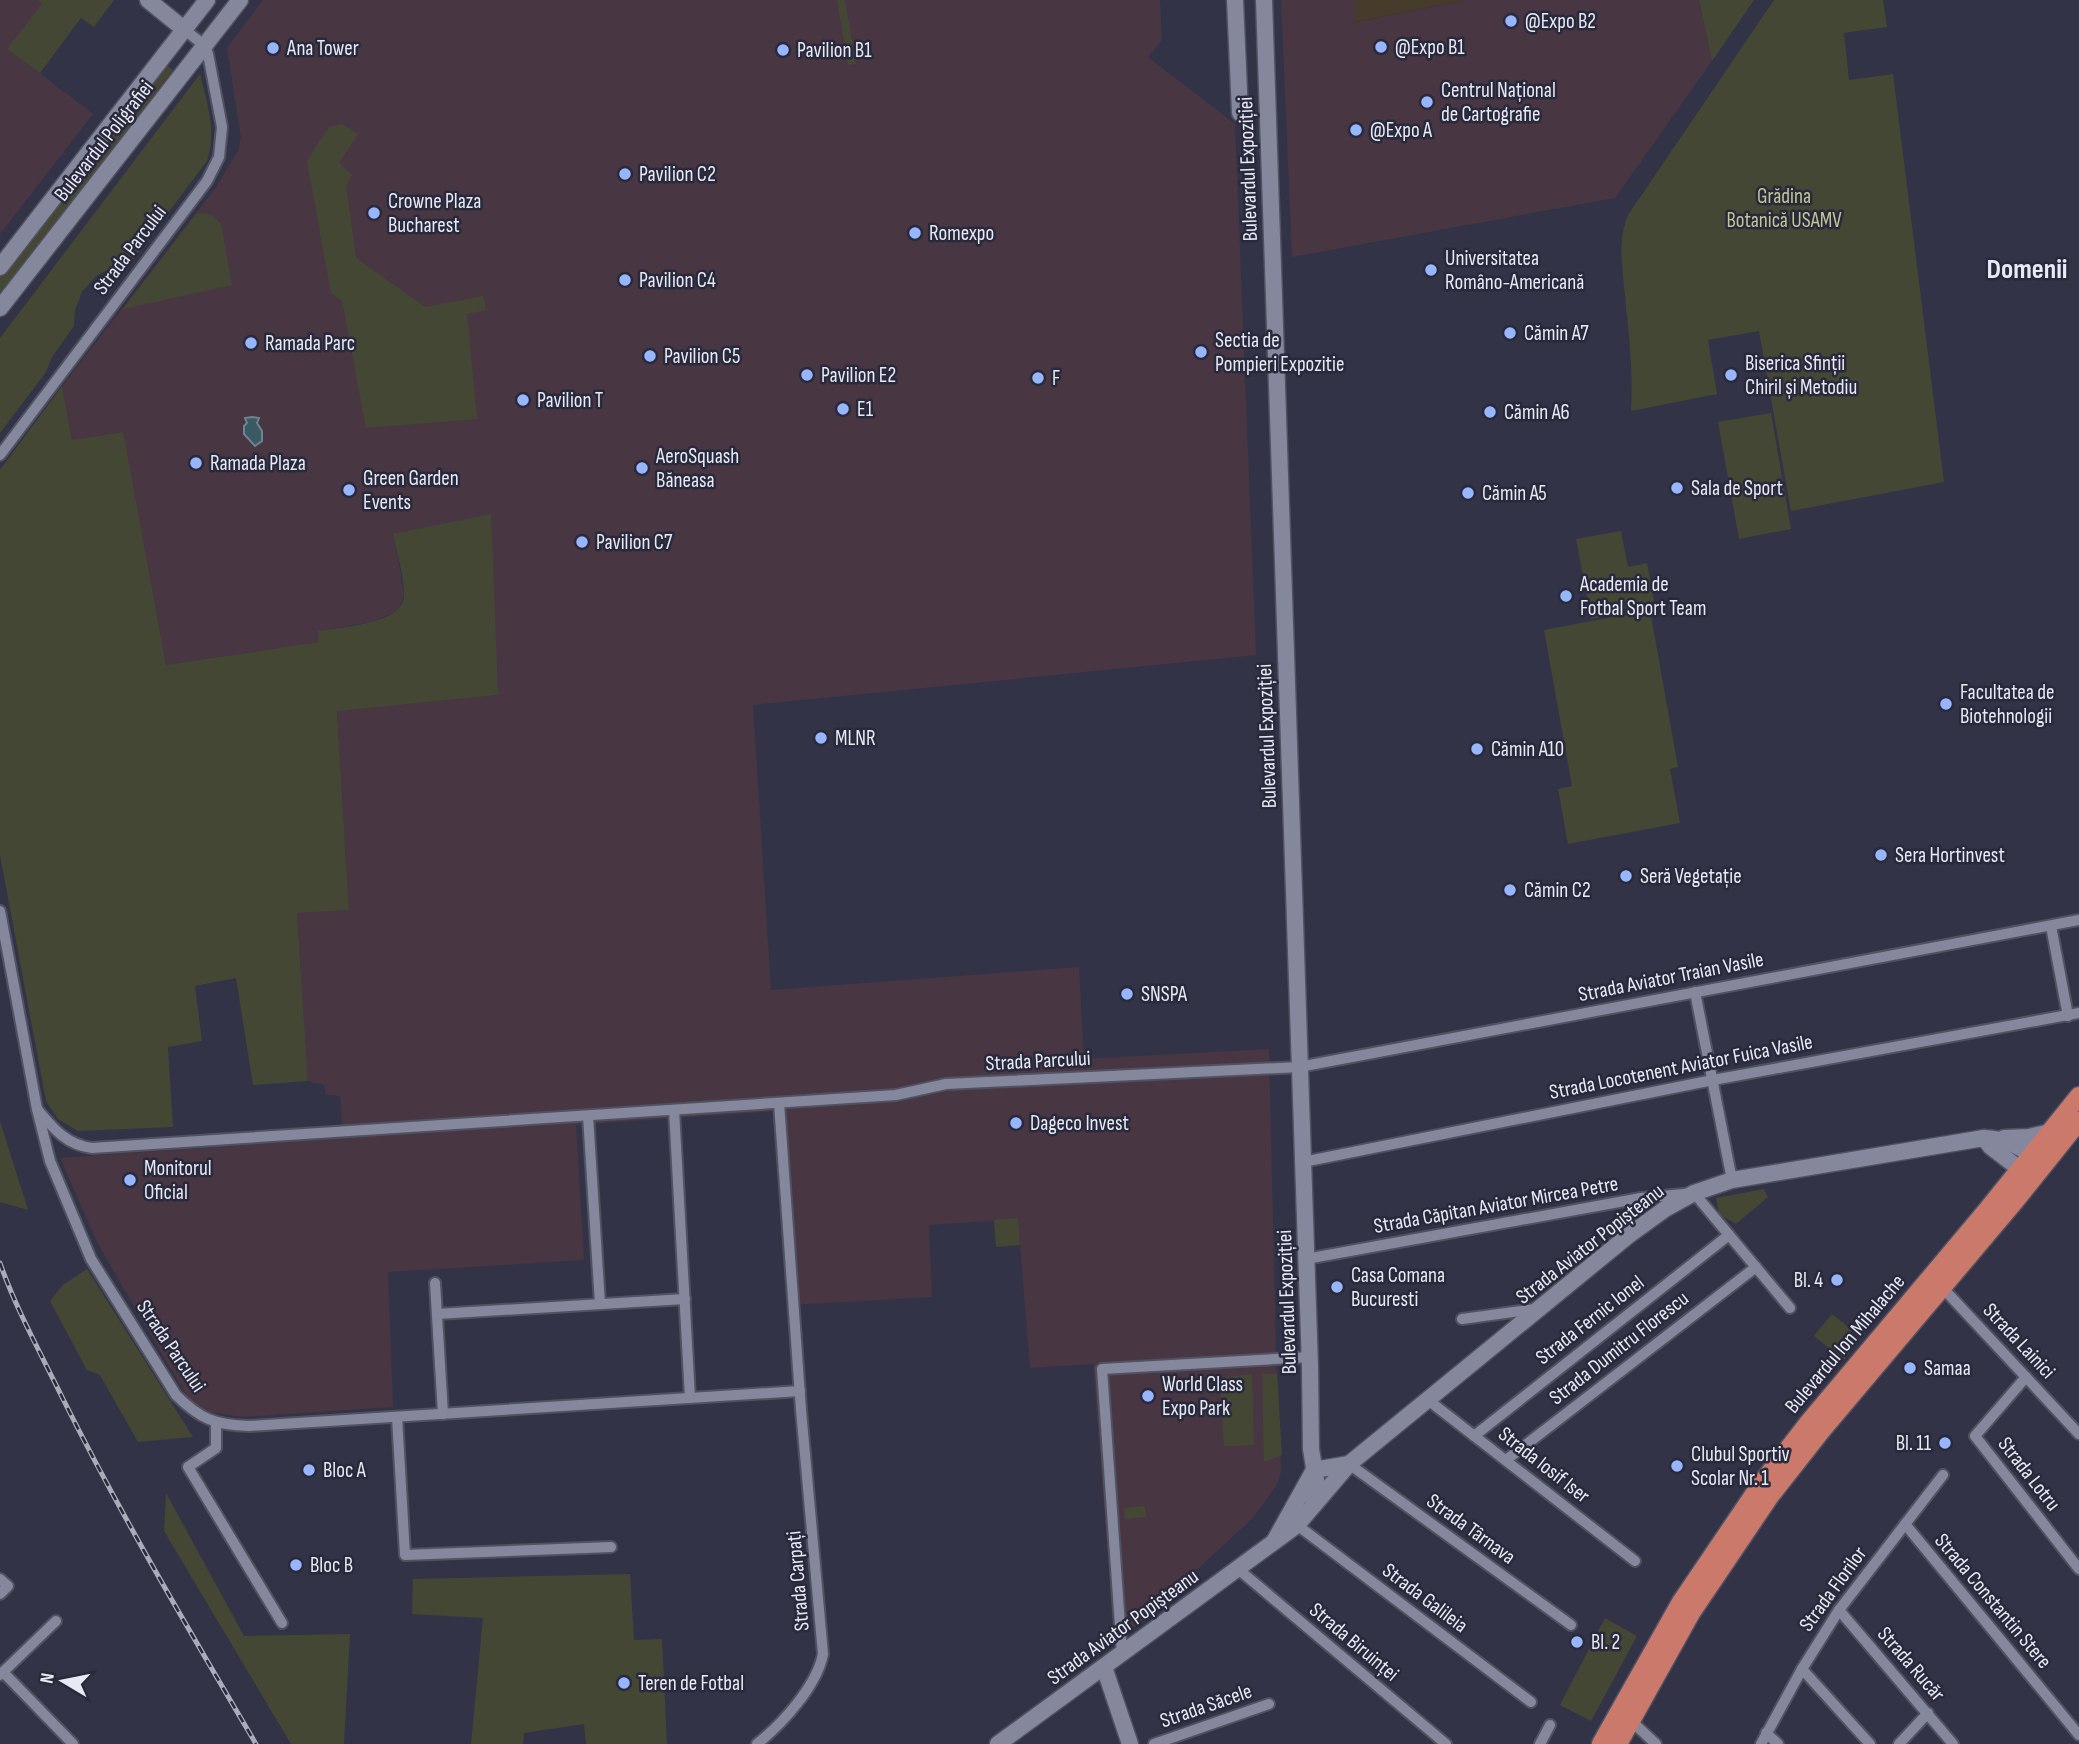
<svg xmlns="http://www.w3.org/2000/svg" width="2079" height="1744" viewBox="0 0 2079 1744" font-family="'Sofia Sans Condensed',sans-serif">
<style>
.commercial{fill:#483742}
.medical{fill:#473b2b}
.green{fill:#454735}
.water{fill:#395963;stroke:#6e848f;stroke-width:2}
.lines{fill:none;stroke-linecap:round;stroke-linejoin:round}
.street-casing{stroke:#505161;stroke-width:14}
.secondary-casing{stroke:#505161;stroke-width:19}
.primary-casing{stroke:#505161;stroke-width:21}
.street{stroke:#85879d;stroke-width:10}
.secondary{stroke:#85879d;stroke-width:16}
.primary{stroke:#cb796b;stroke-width:18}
.rail-casing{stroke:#abacbb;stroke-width:5}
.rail{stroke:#29293c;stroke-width:2.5;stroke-dasharray:8;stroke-linecap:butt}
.poi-dot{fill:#97b6fd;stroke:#29293c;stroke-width:2.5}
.labels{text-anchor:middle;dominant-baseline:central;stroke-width:5;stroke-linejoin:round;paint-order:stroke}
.poi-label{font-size:21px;fill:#e8e9f6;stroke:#29293c;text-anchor:start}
.street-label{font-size:21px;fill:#e8e9f6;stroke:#29293c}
.park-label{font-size:21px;fill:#c1c792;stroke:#29293c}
.district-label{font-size:28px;font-weight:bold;fill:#e8e9f6;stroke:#29293c}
</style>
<rect width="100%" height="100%" fill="#323346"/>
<g class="commercial">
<polygon points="0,0 38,0 43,4 8,49 93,114 0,234"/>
<polygon points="263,0 1160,0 1162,40 1148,57 1235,124 1256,655 753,705 771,990 1079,967 1084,1059 1269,1049 1276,1353 1281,1472 1276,1486 1252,1519 1115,1645 1093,1364 1030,1368 1018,1219 929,1225 932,1297 788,1305 777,1111 576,1125 584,1260 388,1272 393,1407 242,1417 210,1412 189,1400 98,1244 60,1158 343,1138 340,1096 326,1095 324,1085 308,1081 297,913 349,909 337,710 498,695 394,534 404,595 399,609 393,613 372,622 318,631 320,642 166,665 122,432 72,440 62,386 214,190 238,151 241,138 227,48"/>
<polygon points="1281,0 1355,0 1356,22 1467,0 1699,0 1712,61 1615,198 1292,257"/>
</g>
<polygon class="medical" points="1355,0 1467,0 1355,22"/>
<g class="green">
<polygon points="38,0 114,0 94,27 81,18 40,73 7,49 42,4"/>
<polygon points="837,0 845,0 856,64 848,65"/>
<polygon points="1699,0 1754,0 1712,61"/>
<path d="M1774 0H1883L1887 27 1844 33 1849 80 1893 74 1944 482 1791 511 1759 331 1708 340 1717 394 1631 411C1633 376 1630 342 1626 307 1624 277 1616 244 1628 215Z"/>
<polygon points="163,62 173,70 0,295 0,273"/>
<path d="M200 74C207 104 217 130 207 161L125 270 122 262 96 276 82 292 75 310 74 326 52 357 46 372 0 433V338Z"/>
<polygon points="342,124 358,134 339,163 352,175 346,186 356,258 425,307 483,296 486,310 467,314 477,419 366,428 342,301 331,293 307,161 329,127"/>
<polygon points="206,213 213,216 221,224 232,285 123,309 196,214"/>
<path d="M62 386 72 440 123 432 166 665 319 642 318 631C339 627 405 624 404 595 404 575 397 553 393 534L491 514 498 695 337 711 349 910 297 913 308 1081 253 1085 236 978 195 986 202 1041 168 1047 173 1127 78 1131 58 1119 46 1101 0 855V470Z"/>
<polygon points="1771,413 1791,529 1739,539 1718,422"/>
<polygon points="1621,531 1628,567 1647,563 1655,607 1591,619 1576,539"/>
<polygon points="1650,610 1678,767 1670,769 1680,823 1568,844 1558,789 1572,786 1544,630"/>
<polygon points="0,1121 28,1210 0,1202"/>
<polygon points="1764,1189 1768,1197 1736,1224 1719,1214 1716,1198"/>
<polygon points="1018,1218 1020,1245 996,1247 994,1220"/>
<polygon points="87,1269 193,1437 138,1442 100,1375 87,1370 50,1301 63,1285"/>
<polygon points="1832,1314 1861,1337 1844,1360 1814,1336"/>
<polygon points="1252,1374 1254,1445 1224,1446 1220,1378"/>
<polygon points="1262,1374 1277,1374 1282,1455 1264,1462"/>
<polygon points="166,1493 244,1636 350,1634 344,1744 291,1744 164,1531"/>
<polygon points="1145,1506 1146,1517 1125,1519 1124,1508"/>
<polygon points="630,1574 634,1640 662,1639 667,1744 586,1744 584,1724 524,1733 523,1744 471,1744 483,1618 412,1614 413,1579"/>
<polygon points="1605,1618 1637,1636 1591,1721 1560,1705"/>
</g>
<polygon class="water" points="252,417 259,418 257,423 262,431 262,441 255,446 244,434 244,426 247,423 245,418"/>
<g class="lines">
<defs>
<g id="street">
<polyline points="0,455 207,181 219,157 222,127 208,54 205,46 185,30"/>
<path d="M0 911 37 1109 50 1161 91 1259 176 1395C200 1419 215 1425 249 1426L800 1391"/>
<polyline points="2051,926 2068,1016"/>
<polyline points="1695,992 1732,1180"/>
<path d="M37 1109C53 1128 66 1145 92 1148L896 1095 946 1084 1299 1067 2079 920"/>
<polyline points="674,1110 690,1398"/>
<polyline points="588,1116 600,1304"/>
<polyline points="1303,1162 1713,1080 2079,1013"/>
<polyline points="1306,1259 1641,1198 1694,1193 1790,1308"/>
<polyline points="435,1283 443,1414"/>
<polyline points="1940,1285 2079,1434"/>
<polyline points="437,1314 685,1299"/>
<polyline points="1462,1319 1535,1309"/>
<polyline points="2026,1377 1975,1436 2079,1569"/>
<polyline points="1428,1400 1635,1561"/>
<polyline points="397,1417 405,1555 611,1547"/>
<polyline points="216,1423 216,1448 188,1467 282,1623"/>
<polyline points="1474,1436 1729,1235"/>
<polyline points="1506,1460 1756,1267"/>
<polyline points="1349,1464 1571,1625"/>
<polyline points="1905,1524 2079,1735"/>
<polyline points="1297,1525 1531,1702"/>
<polyline points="1238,1569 1446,1744"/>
<polyline points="0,1579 8,1586 0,1594"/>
<polyline points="1839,1610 1953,1744"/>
<polyline points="1122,1654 1102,1369 1310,1357"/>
<polyline points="1802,1669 1870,1744"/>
<polyline points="3,1672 73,1744"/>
<polyline points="0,1675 56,1621"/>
<polyline points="1627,1717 1656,1744"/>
<polyline points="1766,1733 1778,1744"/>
<path d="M757 1744C782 1724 817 1686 823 1654L801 1410 779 1103"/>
<polyline points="1154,1744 1269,1704"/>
<polyline points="1540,1744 1550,1725"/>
<polyline points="1761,1744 1802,1669 1839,1610 1943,1475"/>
<polyline points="1899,1744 1928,1713"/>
</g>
<g id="secondary">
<polyline points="148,0 185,30"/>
<polyline points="1235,0 1240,113"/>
<polyline points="1264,0 1310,1367 1311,1449 1317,1486 1313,1505"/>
<polyline points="0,267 207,0"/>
<polyline points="0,308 240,0"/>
<polyline points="1984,1138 1991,1147 2030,1177"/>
<polyline points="2004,1138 2029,1137 2050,1132"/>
<polyline points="1275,1540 1314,1470 1349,1464"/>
<polyline points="1104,1667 1130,1744"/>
<path d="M998 1744 1297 1525 1349 1464 1629 1235 1665 1209 1694 1193 1732 1180 1984 1138C2009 1139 2022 1148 2042 1162"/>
</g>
<g id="primary">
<polyline points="1601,1744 1681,1602 1761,1484 1809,1422 1987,1210 2079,1096"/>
<polyline points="1618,1744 1691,1613 1770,1496 1822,1430 2015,1201 2079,1121"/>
</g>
</defs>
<use href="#street" class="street-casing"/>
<use href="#secondary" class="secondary-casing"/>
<use href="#primary" class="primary-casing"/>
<use href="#street" class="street"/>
<use href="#secondary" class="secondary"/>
<use href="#primary" class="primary"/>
<defs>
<path id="rail" d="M0 1263C16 1309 41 1354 63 1399 122 1517 189 1630 256 1744"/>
</defs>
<use href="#rail" class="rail-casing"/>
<use href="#rail" class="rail"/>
</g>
<g class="poi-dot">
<circle cx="1511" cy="21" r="7"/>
<circle cx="1381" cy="47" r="7"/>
<circle cx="273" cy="48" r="7"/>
<circle cx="783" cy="50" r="7"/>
<circle cx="1427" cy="102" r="7"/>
<circle cx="1356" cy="130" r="7"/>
<circle cx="625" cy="174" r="7"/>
<circle cx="374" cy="213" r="7"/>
<circle cx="915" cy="233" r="7"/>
<circle cx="1431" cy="270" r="7"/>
<circle cx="625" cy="280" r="7"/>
<circle cx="1510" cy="333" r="7"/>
<circle cx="251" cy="343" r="7"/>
<circle cx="1201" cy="352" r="7"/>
<circle cx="650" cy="356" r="7"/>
<circle cx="807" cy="375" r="7"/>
<circle cx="1731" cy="375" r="7"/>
<circle cx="1038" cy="378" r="7"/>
<circle cx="523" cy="400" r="7"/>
<circle cx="843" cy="409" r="7"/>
<circle cx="1490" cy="412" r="7"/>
<circle cx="196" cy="463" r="7"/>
<circle cx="642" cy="468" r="7"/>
<circle cx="1677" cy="488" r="7"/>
<circle cx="349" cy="490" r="7"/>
<circle cx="1468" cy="493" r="7"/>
<circle cx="582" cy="542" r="7"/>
<circle cx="1566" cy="596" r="7"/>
<circle cx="1946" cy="704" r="7"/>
<circle cx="821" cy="738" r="7"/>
<circle cx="1477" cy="749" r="7"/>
<circle cx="1881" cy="855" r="7"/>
<circle cx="1626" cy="876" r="7"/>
<circle cx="1510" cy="890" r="7"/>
<circle cx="1127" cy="994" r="7"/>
<circle cx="1016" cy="1123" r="7"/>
<circle cx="130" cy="1180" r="7"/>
<circle cx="1837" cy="1280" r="7"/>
<circle cx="1337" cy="1287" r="7"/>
<circle cx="1910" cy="1368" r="7"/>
<circle cx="1148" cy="1396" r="7"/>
<circle cx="1945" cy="1443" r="7"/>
<circle cx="1677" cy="1466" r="7"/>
<circle cx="309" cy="1470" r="7"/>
<circle cx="296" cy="1565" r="7"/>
<circle cx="1577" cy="1642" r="7"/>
<circle cx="624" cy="1683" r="7"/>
</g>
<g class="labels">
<g class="poi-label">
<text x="1525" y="21">@Expo B2</text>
<text x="1395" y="47">@Expo B1</text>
<text x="287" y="48">Ana Tower</text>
<text x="797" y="50">Pavilion B1</text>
<text x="1441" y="90">Centrul Național<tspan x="1441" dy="24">de Cartografie</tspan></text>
<text x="1370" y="130">@Expo A</text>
<text x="639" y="174">Pavilion C2</text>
<text x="388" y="201">Crowne Plaza<tspan x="388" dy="24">Bucharest</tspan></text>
<text x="929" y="233">Romexpo</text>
<text x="1445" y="258">Universitatea<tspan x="1445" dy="24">Româno-Americană</tspan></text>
<text x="639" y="280">Pavilion C4</text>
<text x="1524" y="333">Cămin A7</text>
<text x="1215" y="340">Sectia de<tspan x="1215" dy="24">Pompieri Expozitie</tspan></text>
<text x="265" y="343">Ramada Parc</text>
<text x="664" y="356">Pavilion C5</text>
<text x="1745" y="363">Biserica Sfinții<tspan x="1745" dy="24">Chiril și Metodiu</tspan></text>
<text x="821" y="375">Pavilion E2</text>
<text x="1052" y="378">F</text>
<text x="537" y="400">Pavilion T</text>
<text x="857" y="409">E1</text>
<text x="1504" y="412">Cămin A6</text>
<text x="656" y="456">AeroSquash<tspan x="656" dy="24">Băneasa</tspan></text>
<text x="210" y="463">Ramada Plaza</text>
<text x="363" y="478">Green Garden<tspan x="363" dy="24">Events</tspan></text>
<text x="1691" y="488">Sala de Sport</text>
<text x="1482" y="493">Cămin A5</text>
<text x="596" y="542">Pavilion C7</text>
<text x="1580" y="584">Academia de<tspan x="1580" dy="24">Fotbal Sport Team</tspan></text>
<text x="1960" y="692">Facultatea de<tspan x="1960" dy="24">Biotehnologii</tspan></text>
<text x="835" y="738">MLNR</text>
<text x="1491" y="749">Cămin A10</text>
<text x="1895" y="855">Sera Hortinvest</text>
<text x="1640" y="876">Seră Vegetație</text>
<text x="1524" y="890">Cămin C2</text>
<text x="1141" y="994">SNSPA</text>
<text x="1030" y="1123">Dageco Invest</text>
<text x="144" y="1168">Monitorul<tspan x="144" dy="24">Oficial</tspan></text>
<text x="1351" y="1275">Casa Comana<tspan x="1351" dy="24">Bucuresti</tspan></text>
<text x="1823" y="1280" text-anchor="end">Bl. 4</text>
<text x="1924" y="1368">Samaa</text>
<text x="1162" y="1384">World Class<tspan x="1162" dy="24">Expo Park</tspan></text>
<text x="1931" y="1443" text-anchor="end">Bl. 11</text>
<text x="1691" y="1454">Clubul Sportiv<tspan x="1691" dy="24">Scolar Nr. 1</tspan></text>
<text x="323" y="1470">Bloc A</text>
<text x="310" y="1565">Bloc B</text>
<text x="1591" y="1642">Bl. 2</text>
<text x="638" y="1683">Teren de Fotbal</text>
</g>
<g class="street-label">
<text transform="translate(104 141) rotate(-52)">Bulevardul Poligrafiei</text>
<text transform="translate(1248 169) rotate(-92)">Bulevardul Expoziției</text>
<text transform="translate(130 250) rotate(-53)">Strada Parcului</text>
<text transform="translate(1267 736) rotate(-92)">Bulevardul Expoziției</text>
<text transform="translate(1671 977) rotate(-11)">Strada Aviator Traian Vasile</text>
<text transform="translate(1038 1061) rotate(-3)">Strada Parcului</text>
<text transform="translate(1681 1067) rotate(-11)">Strada Locotenent Aviator Fuica Vasile</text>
<text transform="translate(1496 1205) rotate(-10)">Strada Căpitan Aviator Mircea Petre</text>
<text transform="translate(1590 1244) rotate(-38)">Strada Aviator Popișteanu</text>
<text transform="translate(1287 1302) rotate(-92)">Bulevardul Expoziției</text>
<text transform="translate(1590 1320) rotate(-38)">Strada Fernic Ionel</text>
<text transform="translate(2019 1341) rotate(47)">Strada Lainici</text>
<text transform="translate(1845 1344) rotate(-50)">Bulevardul Ion Mihalache</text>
<text transform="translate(171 1346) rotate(56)">Strada Parcului</text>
<text transform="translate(1619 1348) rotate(-38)">Strada Dumitru Florescu</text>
<text transform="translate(1544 1465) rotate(38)">Strada Iosif Iser</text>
<text transform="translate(2029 1474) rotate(52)">Strada Lotru</text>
<text transform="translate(1471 1529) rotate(36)">Strada Târnava</text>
<text transform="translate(798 1581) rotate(-95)">Strada Carpați</text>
<text transform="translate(1833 1589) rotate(-54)">Strada Florilor</text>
<text transform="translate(1425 1598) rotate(37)">Strada Galileia</text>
<text transform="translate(1993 1601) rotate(50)">Strada Constantin Stere</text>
<text transform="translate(1123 1627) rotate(-36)">Strada Aviator Popișteanu</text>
<text transform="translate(1354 1642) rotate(40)">Strada Biruinței</text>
<text transform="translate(1911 1664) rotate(49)">Strada Rucăr</text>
<text transform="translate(1206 1706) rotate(-19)">Strada Săcele</text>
</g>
<g class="park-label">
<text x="1784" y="196">Grădina<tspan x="1784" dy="24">Botanică USAMV</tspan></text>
</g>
<g class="district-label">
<text x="2027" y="269">Domenii</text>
</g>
</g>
<g transform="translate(63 1681) rotate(280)" stroke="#29293c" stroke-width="5" paint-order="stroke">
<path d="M0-5L12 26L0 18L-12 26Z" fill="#e8e9f6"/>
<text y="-10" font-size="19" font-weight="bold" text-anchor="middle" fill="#e8e9f6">N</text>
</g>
</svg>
